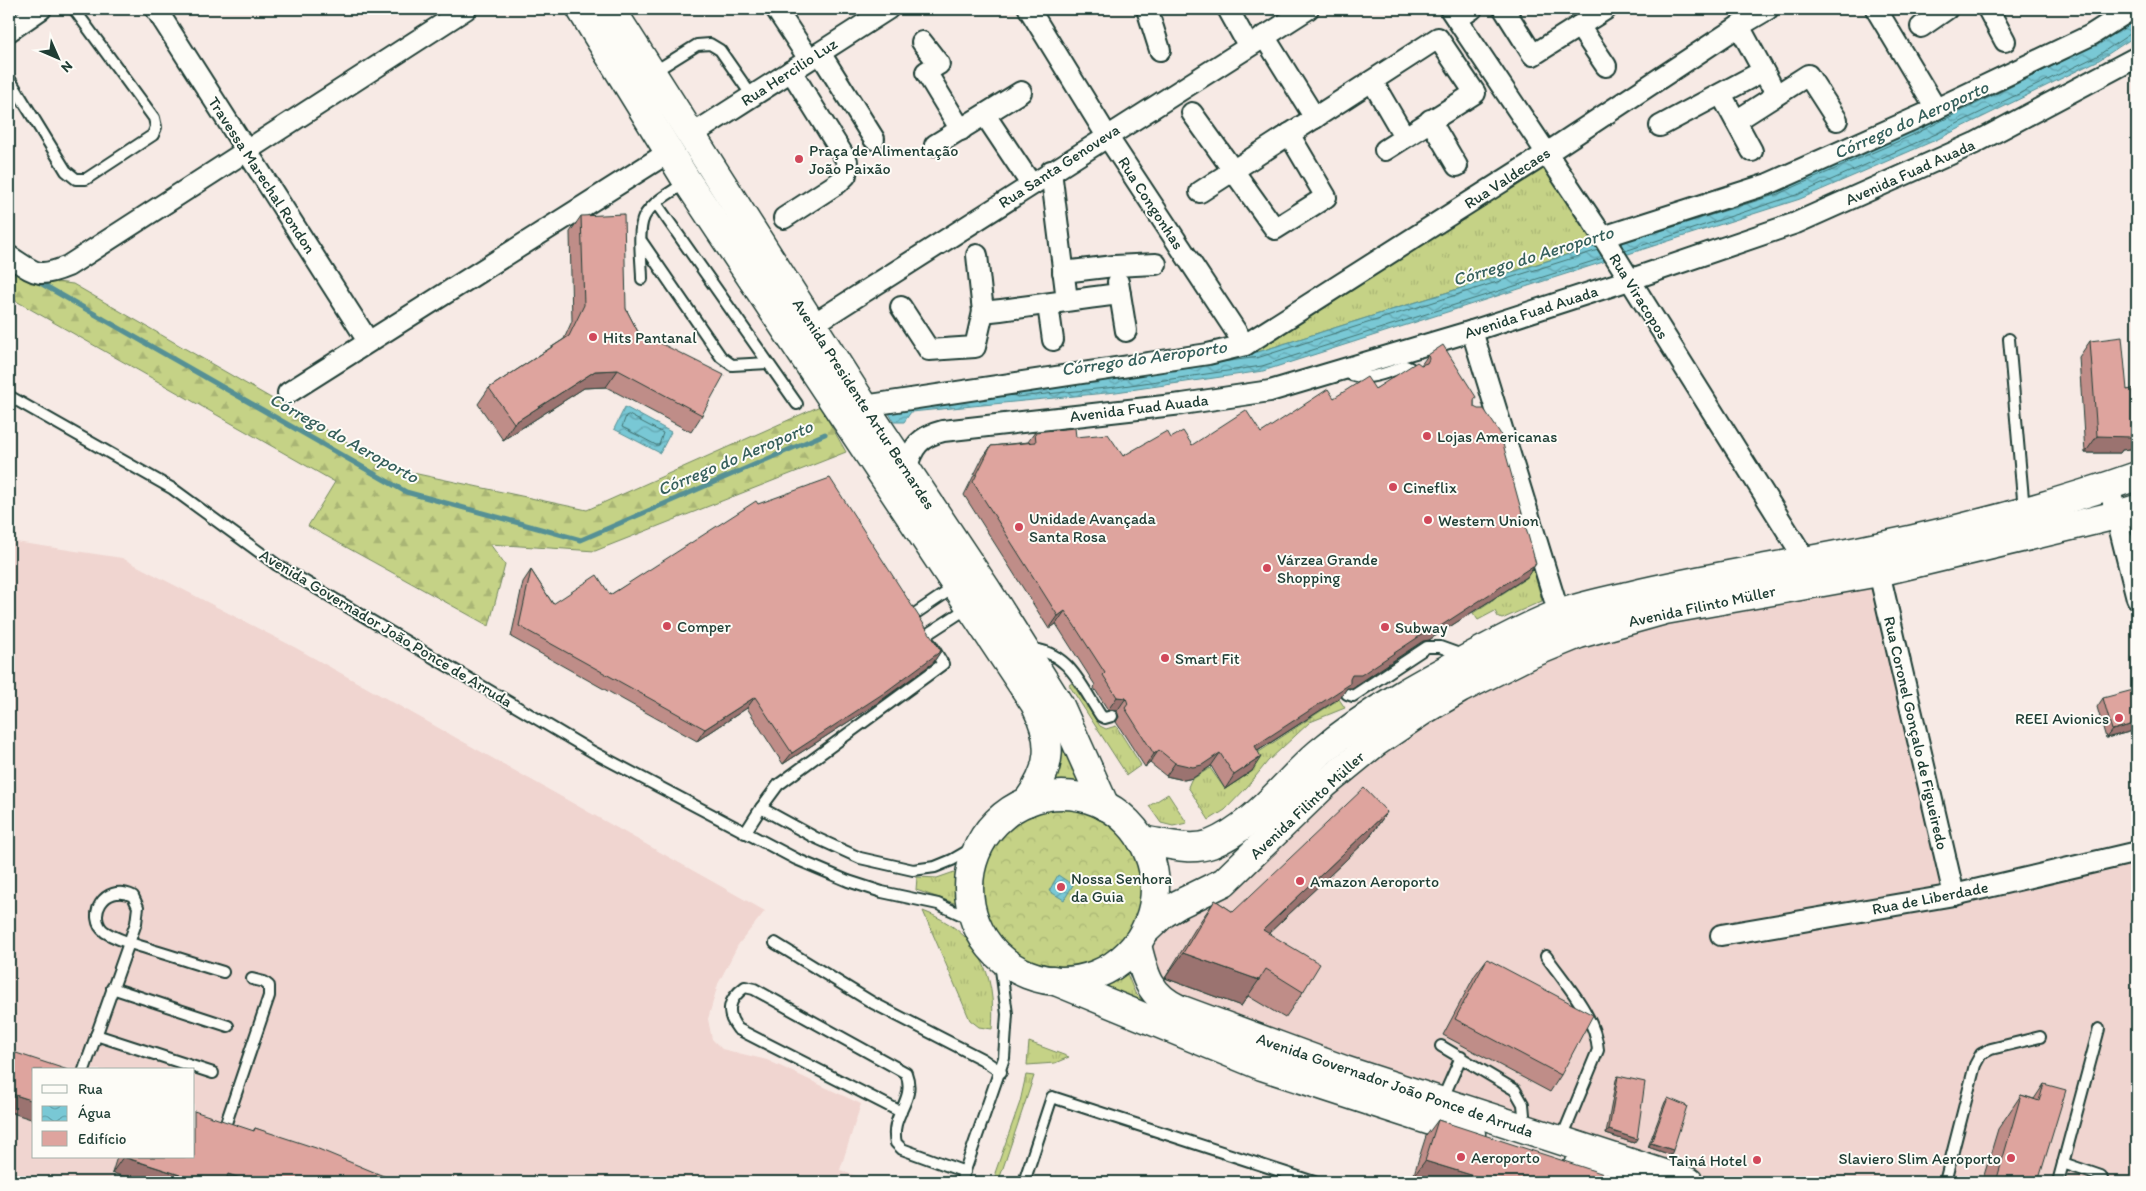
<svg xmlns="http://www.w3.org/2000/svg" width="2146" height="1191" viewBox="0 0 2146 1191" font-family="Itim,sans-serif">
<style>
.built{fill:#f0d5d0;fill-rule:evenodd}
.grass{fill:url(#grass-tufts);stroke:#72885d}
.forest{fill:url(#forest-firs);stroke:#72885d}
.park{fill:url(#park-crowns);stroke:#72885d}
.water{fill:url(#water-waves);stroke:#559095}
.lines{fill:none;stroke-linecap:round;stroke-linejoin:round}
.shore{stroke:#437574;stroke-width:1}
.stream{stroke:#559095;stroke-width:5}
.service-casing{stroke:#1f3d34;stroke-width:14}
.minor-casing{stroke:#1f3d34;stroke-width:24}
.secondary-casing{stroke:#1f3d34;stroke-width:31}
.service{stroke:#fdfcf7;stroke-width:10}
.minor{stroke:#fdfcf7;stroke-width:20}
.secondary{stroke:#fdfcf7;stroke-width:28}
.wall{fill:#bf8d88;stroke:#1f3d34}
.shaded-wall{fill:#9b736f;stroke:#1f3d34}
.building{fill:#dea49e;stroke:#1f3d34}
.poi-dot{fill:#d1495b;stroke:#fdfcf7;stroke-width:2}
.labels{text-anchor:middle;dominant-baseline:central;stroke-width:4;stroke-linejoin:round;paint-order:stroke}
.street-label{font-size:16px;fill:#1f3d34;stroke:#fdfcf7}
.poi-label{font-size:16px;fill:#1f3d34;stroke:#fdfcf7;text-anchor:start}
.water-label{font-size:18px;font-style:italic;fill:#36605c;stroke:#fdfcf7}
</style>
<defs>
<pattern id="grass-tufts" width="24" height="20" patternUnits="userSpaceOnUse" patternTransform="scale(1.25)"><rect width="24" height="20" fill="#c5d286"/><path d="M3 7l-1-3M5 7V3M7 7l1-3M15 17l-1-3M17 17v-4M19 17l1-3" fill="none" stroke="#a9b574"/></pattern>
<pattern id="forest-firs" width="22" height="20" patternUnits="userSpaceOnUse" patternTransform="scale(1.25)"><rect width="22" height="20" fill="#c5d286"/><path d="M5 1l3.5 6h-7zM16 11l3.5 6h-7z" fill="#a9b574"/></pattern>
<pattern id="park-crowns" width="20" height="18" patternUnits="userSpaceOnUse" patternTransform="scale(1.25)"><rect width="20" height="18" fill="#c5d286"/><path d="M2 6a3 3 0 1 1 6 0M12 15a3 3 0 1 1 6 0" fill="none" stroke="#a9b574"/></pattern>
<pattern id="water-waves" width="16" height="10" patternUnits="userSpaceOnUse" patternTransform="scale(1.25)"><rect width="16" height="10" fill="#79c8d5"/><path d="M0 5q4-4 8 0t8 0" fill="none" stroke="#63a4ae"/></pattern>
</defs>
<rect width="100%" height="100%" fill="#f7eae5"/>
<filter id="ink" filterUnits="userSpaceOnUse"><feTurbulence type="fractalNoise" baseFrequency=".02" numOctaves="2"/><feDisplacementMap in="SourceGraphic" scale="10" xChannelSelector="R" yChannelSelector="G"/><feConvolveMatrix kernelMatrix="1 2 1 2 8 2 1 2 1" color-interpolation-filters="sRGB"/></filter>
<g filter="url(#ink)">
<g class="built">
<path d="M9 541 122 558 296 648 765 911 738 945 718 984 708 1019 712 1039 722 1049 767 1060 861 1104 840 1170 872 1182H9ZM34 1070H194V1157H34Z"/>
<polygon points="1877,581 1944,891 1723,944 1893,917 2137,860 2137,1182 1716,1182 1168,996 1148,962 1153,944 1168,923 1286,827 1452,702 1578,640"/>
</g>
<g class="grass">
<polygon points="1545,162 1597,245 1258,352 885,406 1233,353"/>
<polygon points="1532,564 1542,601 1502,619 1498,617 1495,611 1478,620 1473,613 1528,577 1525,566"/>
<polygon points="1072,683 1100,726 1106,729 1116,726 1141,765 1127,775 1069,685"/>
<polygon points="1339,699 1345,708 1310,722 1268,761 1247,787 1225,810 1209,820 1188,787 1191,780 1210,768 1225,789 1253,771 1247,760"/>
<polygon points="1056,729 1071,764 1086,787 1067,783 1051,786"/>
<polygon points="1168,794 1187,823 1173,826 1161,823 1149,806"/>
<polygon points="960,870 956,888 960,905 916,890 917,877 937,878"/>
<path d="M923 911C977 931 997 973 992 1029L979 1027 970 1020Z"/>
<polygon points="1125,969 1135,993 1146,1004 1097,985 1114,978"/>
<polygon points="1029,1042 1069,1057 1055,1063 1027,1065"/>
<polygon points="1026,1075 1034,1076 999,1180 997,1179 995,1173 1020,1102"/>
</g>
<polygon class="forest" points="9,260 41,280 73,284 394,469 587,510 820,406 846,452 595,551 490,544 505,565 489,626 308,526 335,482 9,297"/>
<circle class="park" cx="1061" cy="889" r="80"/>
<g class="water">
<polygon points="2137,12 2137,35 2099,60 1938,139 1800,199 1263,371 1116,392 911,412 904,422 894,422 885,406 1258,352 1776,189"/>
<polygon points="625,407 671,432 660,453 614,429"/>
<polygon points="1058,875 1073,885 1064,900 1049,891"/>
</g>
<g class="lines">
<g class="shore">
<polyline points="1657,232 1778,194 1915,134 2079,53"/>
<polyline points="1625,251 1799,194 1936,134 2097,56 2133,32 2137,31"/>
<polyline points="1221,362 1260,357 1598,250"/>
<polyline points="1014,395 1017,397 1116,387 1262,366 1603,258"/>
<polygon points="629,415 663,433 659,445 656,445 622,427 626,416"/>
</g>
<polyline class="stream" points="35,280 406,492 581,540 825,434"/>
<defs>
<g id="service">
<polyline points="652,73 697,45 710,44 720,50 752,96"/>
<polyline points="9,78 66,171 76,179 86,179 153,135 156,127 154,118 74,9"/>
<polyline points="656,203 797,404"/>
<polyline points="642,242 721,357 732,365 768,363"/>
<path d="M642 279C642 263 637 231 644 217 652 202 673 191 687 182"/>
<polyline points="2009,339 2024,510"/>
<path d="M1343 370C1361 385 1386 373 1405 366L1410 368 1413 371"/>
<polyline points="9,396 173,489 277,565 593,752 796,859 848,881 882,892 938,904 962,915 981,931"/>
<polyline points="913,615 956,586"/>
<polyline points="926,635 969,607"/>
<path d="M1029 649C1069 650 1082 688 1101 716L1105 718 1112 716"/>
<polyline points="1347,694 1353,696 1427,647 1440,647 1465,656"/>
<polyline points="761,808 778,785 943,664 931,644"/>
<polyline points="745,833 761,808 814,837 860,858 913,870 935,867 952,860 971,849 984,835"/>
<polyline points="775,943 873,1003 982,1059 1001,1072"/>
<path d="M1546 956C1565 983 1596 1017 1598 1050L1561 1140"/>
<polyline points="112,988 228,1026"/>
<polyline points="96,1035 213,1073"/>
<polyline points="1441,1046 1515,1090 1523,1104 1525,1126"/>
<path d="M84 1070 136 923 138 907 133 896C103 882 86 918 105 932 119 941 137 945 152 950 176 957 199 965 223 972"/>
<polyline points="1442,1100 1461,1057"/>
<path d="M901 1112 738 1029C725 1013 728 999 745 987L754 989 906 1073C917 1102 889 1114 896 1143L902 1149 965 1172"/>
<polyline points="225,1126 269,996 269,986 264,982 252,979"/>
<polyline points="2063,1163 2101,1176 2103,1182"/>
<polyline points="961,1182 1004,1058 1007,1014 999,955"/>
<polyline points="1024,1182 1052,1097 1314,1182"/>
<polyline points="1945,1182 1975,1065 1981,1054 1991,1049 2040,1037"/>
<polyline points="2058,1182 2099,1029"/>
</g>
<g id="minor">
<polyline points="156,9 368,341"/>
<polyline points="776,9 809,59"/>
<polyline points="1029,9 1107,136 1245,345"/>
<polyline points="1147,9 1160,50"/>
<polyline points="1228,9 1248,45"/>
<polyline points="1450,9 1603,237 1806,561"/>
<polyline points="1504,9 1533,55 1606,9"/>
<polyline points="1876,9 1936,109"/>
<polyline points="1988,9 2005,41"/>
<polyline points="1457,19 1472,9"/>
<polyline points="1579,26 1606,66"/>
<polyline points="1739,26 1770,83"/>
<polyline points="1921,27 1947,9"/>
<polyline points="9,31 41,9"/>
<polyline points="1264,36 1315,118"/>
<polyline points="922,42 939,64 926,72 961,130"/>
<polyline points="820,53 874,139"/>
<polyline points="1372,81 1404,136"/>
<polyline points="1721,94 1752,151"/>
<polyline points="1192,113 1275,229 1326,197 1289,134"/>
<polyline points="985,115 1031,184"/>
<polyline points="1430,120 1457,166"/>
<polyline points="1736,121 1808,75 1837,120"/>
<polyline points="1660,126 1763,71"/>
<polyline points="690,136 888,9"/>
<polyline points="935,145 1021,92"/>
<polyline points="1051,171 1067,300"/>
<polyline points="1200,192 1438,38 1475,93 1385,150"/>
<polyline points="784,218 838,183 846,175 847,161 791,71"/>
<polyline points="1603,237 1768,184 1936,109 2091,35 2132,9"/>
<path d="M977 255 983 312C1029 307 1074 299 1120 294"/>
<path d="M9 256C35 273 37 279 68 266L466 9"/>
<polyline points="1063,272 1114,266 1156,264"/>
<polyline points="1118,282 1126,331"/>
<polyline points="1048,305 1053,340"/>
<polyline points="901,307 929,350 975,347 983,312"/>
<polyline points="812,325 1308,9"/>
<polyline points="1472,331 1559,614"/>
<polyline points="288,393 669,152"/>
<polyline points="864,406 1208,354 1245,345 1547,153 1739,26 1768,9"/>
<path d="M906 469C913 446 919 437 943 431L1182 404 1270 391 1472 331 1629 280 1796 223 1975 143 2137 57"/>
<polyline points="2109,486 2137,598"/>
<polyline points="1879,572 1954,895"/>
<polyline points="1721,935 1954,895 2137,852"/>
</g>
<g id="secondary">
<path d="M581 9 687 181 1035 704C1054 742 1052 768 1027 802"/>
<polyline points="611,9 864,406 985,587 1060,706 1105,806"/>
<circle cx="1062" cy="888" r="93"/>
<path d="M1141 840C1164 843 1189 852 1211 844 1255 826 1284 783 1319 753 1372 708 1434 676 1495 644 1516 633 1537 622 1559 614 1581 606 1605 601 1628 596 1686 582 1745 572 1805 561 1917 541 2029 514 2137 476"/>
<polyline points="1146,930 1163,914 1179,904 1224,882 1325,784 1375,743 1424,710 1460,689 1528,655 1579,634 1665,610 1879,572 2117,515 2137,509"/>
<path d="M1137 945C1144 974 1149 996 1179 1009L1344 1070 1689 1182"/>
<polyline points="1053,980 1262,1066 1471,1134"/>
<polyline points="1576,1169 1616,1182"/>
</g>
</defs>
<use href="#service" class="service-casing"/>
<use href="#minor" class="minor-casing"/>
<use href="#secondary" class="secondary-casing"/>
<use href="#service" class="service"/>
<use href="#minor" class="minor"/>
<use href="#secondary" class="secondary"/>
</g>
<g class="wall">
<polygon points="581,216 626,309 638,332 702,415 691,432 606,387 584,388 503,440 478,404 489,388 564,339 572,321 570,232"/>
<polygon points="2090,341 2127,390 2137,388 2137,448 2122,450 2120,453 2085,453 2079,357"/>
<polygon points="1428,355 1474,401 1474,407 1527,577 1429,640 1423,641 1352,688 1347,688 1341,697 1258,751 1252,771 1225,789 1211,766 1193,778 1184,780 1166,776 1150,763 1145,767 1116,722 1119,717 1117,711 1108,710 1094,688 1095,685 1056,624 1049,629 964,495 982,459 991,446 1028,442 1035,432 1076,437 1123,456 1171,438 1192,445 1261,433 1334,398 1375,389 1421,365"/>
<polygon points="758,504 941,651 933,663 876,704 783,764 747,708 697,741 511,637 523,582 531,570 553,604 610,595"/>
<polygon points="2103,698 2137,730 2106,738 2097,707"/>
<polygon points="1387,812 1369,838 1269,933 1303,992 1285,1018 1248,996 1241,1006 1165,978 1197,926 1215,900 1233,912"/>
<polygon points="1487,959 1561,1075 1550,1092 1443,1035 1475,975"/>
<polygon points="1618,1076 1634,1143 1606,1134 1616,1080"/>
<polygon points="2044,1084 2038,1182 1982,1182 1998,1129 2021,1095 2034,1099"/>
<polygon points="1668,1098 1671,1155 1648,1147 1665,1102"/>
<polygon points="1438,1120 1611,1182 1431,1182 1413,1177 1426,1136"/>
<polygon points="255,1128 398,1182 141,1182 112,1173 117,1157 194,1157 254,1130"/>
</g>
<g class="shaded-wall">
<polygon points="618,370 606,387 584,388 503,440 514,423 595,371"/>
<polygon points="2137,433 2137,448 2122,450 2120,453 2085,453 2097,436"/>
<polygon points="1536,564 1527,577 1429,640 1423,641 1352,688 1347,688 1341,697 1245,759 1255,746 1352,675"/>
<polygon points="1065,611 1056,624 1049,629 1058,616"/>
<polygon points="941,651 933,663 876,704 783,764 792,753"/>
<polygon points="755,697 747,708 697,741 705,729"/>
<polygon points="1117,697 1126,698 1117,711 1108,710"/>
<polygon points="2137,723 2137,730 2106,738 2112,730"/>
<polygon points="1159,750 1150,763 1145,767 1154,754"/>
<polygon points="1220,753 1211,766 1193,778 1184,780 1166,776 1175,763"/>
<polygon points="1261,757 1252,771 1225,789 1234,775"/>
<polygon points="1387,812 1369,838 1245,956 1263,930"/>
<polygon points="1183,953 1259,980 1241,1006 1165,978"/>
<polygon points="9,1093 34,1101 34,1120 9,1112"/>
<polygon points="1609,1130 1637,1139 1634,1143 1606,1134"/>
<polygon points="1651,1143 1673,1150 1671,1155 1648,1147"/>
<polygon points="123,1157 202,1182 141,1182 112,1173"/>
<polygon points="1425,1161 1494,1182 1431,1182 1413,1177"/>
<polygon points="228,1174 253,1182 222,1182"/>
</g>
<g class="building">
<polygon points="624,214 626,309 638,332 724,375 702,415 618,370 595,371 514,423 489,388 569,336 584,305 581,216"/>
<polygon points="2122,337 2127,390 2137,388 2137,433 2131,434 2131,437 2097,436 2090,341"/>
<polygon points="1443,345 1476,397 1474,401 1474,407 1478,409 1484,409 1500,433 1536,564 1439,627 1432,628 1361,675 1352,675 1350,679 1350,684 1255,746 1261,757 1234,775 1220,753 1202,765 1193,767 1175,763 1159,750 1154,754 1125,708 1128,704 1126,698 1117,697 1103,675 1105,673 1065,611 1058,616 973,482 991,446 1036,442 1035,432 1075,428 1076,437 1108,434 1123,456 1167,431 1171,438 1183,431 1192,445 1246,410 1261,433 1328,389 1334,398 1367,377 1375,389 1417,362 1421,365 1427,363 1429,359 1428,355"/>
<polygon points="830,478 941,651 884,693 792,753 755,697 705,729 519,626 531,570 553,604 597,575 610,595 756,501 758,504"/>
<polygon points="2137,689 2137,723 2112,730 2103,698"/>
<polygon points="1364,788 1387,812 1263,930 1320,964 1303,992 1266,969 1259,980 1183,953 1215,900 1233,912"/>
<polygon points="1487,959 1593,1015 1561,1075 1455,1019"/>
<polygon points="9,1050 10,1051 68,1070 34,1070 34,1101 9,1093"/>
<polygon points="1618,1076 1645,1082 1637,1139 1609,1130"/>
<polygon points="2044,1084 2066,1090 2038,1182 1996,1182 2021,1095 2039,1101"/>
<polygon points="1668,1098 1687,1106 1673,1150 1651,1143"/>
<polygon points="194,1111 254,1131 255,1128 316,1148 398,1182 253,1182 228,1174 225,1182 202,1182 124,1157 194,1157"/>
<polygon points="1438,1120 1613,1177 1611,1182 1494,1182 1425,1161"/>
</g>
</g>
<g class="poi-dot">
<circle cx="799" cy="159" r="5"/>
<circle cx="593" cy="337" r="5"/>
<circle cx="1427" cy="436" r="5"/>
<circle cx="1393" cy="487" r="5"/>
<circle cx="1428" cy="520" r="5"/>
<circle cx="1019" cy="527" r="5"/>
<circle cx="1267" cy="568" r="5"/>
<circle cx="667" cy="626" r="5"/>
<circle cx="1385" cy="627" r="5"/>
<circle cx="1165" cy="658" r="5"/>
<circle cx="2119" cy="718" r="5"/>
<circle cx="1300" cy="881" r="5"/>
<circle cx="1061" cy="887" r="5"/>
<circle cx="1461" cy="1157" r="5"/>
<circle cx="2011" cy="1158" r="5"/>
<circle cx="1757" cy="1160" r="5"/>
</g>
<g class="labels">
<g class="street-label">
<text transform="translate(789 72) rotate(-33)">Rua Hercilio Luz</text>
<text transform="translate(1059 166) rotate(-33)">Rua Santa Genoveva</text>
<text transform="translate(1910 172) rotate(-24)">Avenida Fuad Auada</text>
<text transform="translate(262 175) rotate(57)">Travessa Marechal Rondon</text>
<text transform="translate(1507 178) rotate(-33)">Rua Valdecaes</text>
<text transform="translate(1151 203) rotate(57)">Rua Congonhas</text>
<text transform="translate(1639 296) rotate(58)">Rua Viracopos</text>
<text transform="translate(1531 312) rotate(-18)">Avenida Fuad Auada</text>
<text transform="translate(864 404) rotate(57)">Avenida Presidente Artur Bernardes</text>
<text transform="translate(1139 408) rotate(-7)">Avenida Fuad Auada</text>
<text transform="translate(1702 606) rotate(-12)">Avenida Filinto Müller</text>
<text transform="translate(386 628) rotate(31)">Avenida Governador João Ponce de Arruda</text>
<text transform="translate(1916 733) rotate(77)">Rua Coronel Gonçalo de Figueiredo</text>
<text transform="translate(1307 805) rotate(-43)">Avenida Filinto Müller</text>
<text transform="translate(1930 898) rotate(-11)">Rua de Liberdade</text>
<text transform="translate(1395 1085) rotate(19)">Avenida Governador João Ponce de Arruda</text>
</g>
<g class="poi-label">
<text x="809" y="150">Praça de Alimentação<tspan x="809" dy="18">João Paixão</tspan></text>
<text x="603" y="337">Hits Pantanal</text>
<text x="1437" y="436">Lojas Americanas</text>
<text x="1403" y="487">Cineflix</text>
<text x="1029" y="518">Unidade Avançada<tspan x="1029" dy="18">Santa Rosa</tspan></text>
<text x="1438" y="520">Western Union</text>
<text x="1277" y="559">Várzea Grande<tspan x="1277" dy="18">Shopping</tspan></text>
<text x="677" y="626">Comper</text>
<text x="1395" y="627">Subway</text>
<text x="1175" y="658">Smart Fit</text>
<text x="2109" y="718" text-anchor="end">REEI Avionics</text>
<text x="1071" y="878">Nossa Senhora<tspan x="1071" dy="18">da Guia</tspan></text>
<text x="1310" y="881">Amazon Aeroporto</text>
<text x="1471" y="1157">Aeroporto</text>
<text x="2001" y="1158" text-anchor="end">Slaviero Slim Aeroporto</text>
<text x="1747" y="1160" text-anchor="end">Tainá Hotel</text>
</g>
<g class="water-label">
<text transform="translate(1911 120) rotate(-24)">Córrego do Aeroporto</text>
<text transform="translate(1533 256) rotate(-17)">Córrego do Aeroporto</text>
<text transform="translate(1144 358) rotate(-8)">Córrego do Aeroporto</text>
<text transform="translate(344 438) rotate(29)">Córrego do Aeroporto</text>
<text transform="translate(735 458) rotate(-23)">Córrego do Aeroporto</text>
</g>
</g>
<rect width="2146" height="1191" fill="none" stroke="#fdfcf7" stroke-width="30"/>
<rect x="15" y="15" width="2116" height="1161" fill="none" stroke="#1f3d34" stroke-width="2" filter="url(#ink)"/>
<rect x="32" y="1068" width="162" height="90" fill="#fdfcf7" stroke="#a4b0a9"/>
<rect x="42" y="1085" width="25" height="8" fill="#fdfcf7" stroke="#a4b0a9"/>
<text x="78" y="1094" font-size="15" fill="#1f3d34">Rua</text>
<rect x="42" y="1106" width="25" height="15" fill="url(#water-waves)" stroke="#a4b0a9"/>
<text x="78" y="1118" font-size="15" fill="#1f3d34">Água</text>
<rect x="42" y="1131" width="25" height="15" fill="#dea49e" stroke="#a4b0a9"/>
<text x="78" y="1144" font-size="15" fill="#1f3d34">Edifício</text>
<g transform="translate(58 58) rotate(135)" stroke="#fdfcf7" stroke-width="4" paint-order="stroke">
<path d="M0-4L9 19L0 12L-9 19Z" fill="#1f3d34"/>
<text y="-8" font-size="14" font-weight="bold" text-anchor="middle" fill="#1f3d34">N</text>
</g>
</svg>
